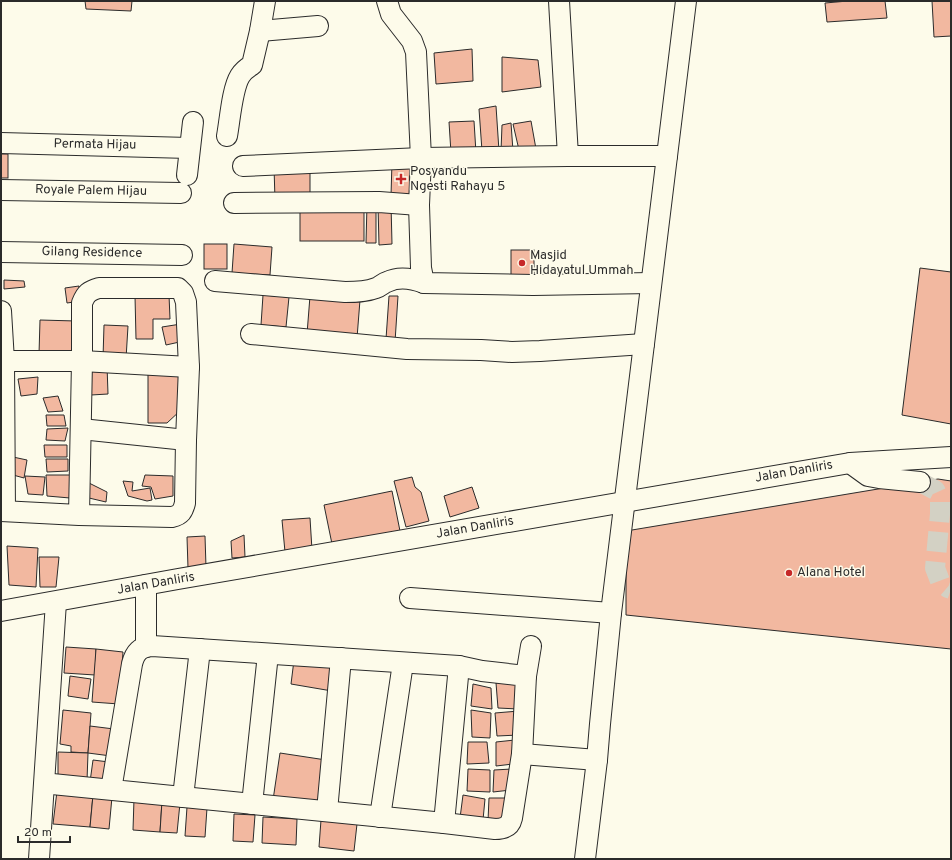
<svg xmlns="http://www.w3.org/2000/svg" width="952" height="860" viewBox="0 0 952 860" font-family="Overpass,sans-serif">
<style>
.building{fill:#f2b8a0;stroke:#2b2b2b}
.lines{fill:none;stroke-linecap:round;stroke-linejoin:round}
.minor-tunnel{stroke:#d3d1c4;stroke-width:20;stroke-dasharray:20 10;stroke-linecap:butt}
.minor-casing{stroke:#2b2b2b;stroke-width:22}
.minor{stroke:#fdfbea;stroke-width:20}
.poi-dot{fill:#c62828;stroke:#fdfbea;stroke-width:1.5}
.labels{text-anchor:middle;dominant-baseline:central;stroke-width:3;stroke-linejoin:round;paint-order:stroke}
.street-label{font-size:13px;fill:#2b2b2b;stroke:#fdfbea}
.poi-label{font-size:13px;fill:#2b2b2b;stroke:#fdfbea;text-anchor:start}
</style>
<rect width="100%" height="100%" fill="#fdfbea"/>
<g class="building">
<polygon points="85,1 132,1 131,11 86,9"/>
<polygon points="848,1 885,1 887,18 827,22 825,3"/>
<polygon points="932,1 951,1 951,36 934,37"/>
<polygon points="472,49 473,81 436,84 434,53"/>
<polygon points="502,57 538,60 541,87 502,92"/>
<polygon points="496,106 499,151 482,151 479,109"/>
<polygon points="474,121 476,153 451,153 449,122"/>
<polygon points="531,121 536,149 519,150 513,124"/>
<polygon points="511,123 513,151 501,151 502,125"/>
<rect x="1" y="154" width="7" height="24"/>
<polygon points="392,161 410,161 410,196 391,196"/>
<polygon points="274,167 310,167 310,199 275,200"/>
<rect x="300" y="204" width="64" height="37"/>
<polygon points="367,204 376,204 376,243 366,243"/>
<polygon points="391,204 392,244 379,245 378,205"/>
<rect x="204" y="244" width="23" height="25"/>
<polygon points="234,244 272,247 270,275 232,273"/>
<rect x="511" y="250" width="23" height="26"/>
<polygon points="920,268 951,272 951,424 902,415"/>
<polygon points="4,280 24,281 25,287 4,289"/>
<polygon points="79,286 81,301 67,303 65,288"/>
<polygon points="169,295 170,319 153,319 153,339 136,339 135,296"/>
<polygon points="263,295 289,297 286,327 261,325"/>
<polygon points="310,296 360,300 357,338 307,334"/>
<polygon points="389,296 398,296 395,342 386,339"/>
<polygon points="40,320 76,321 75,355 39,354"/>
<polygon points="181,324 184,341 166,345 162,327"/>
<polygon points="104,325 128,326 126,359 103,358"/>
<polygon points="107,365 108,394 91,395 90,366"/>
<polygon points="148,370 183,371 182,409 167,423 148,423"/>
<polygon points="38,377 37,394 21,396 18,379"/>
<polygon points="58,396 63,411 48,412 43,398"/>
<polygon points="46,415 64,415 66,426 47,426"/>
<polygon points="68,428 65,441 46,440 47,429"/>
<polygon points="44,445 67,445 67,457 45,457"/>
<polygon points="13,457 27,460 24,478 13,475"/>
<polygon points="46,459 68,459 68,471 47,472"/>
<polygon points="46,475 77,475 70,498 47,496"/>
<polygon points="145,475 173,476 173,496 155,499 151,487 142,486"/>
<polygon points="25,476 45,477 43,495 28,494"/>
<polygon points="412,477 415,487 421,492 429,521 406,527 394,481"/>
<polygon points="938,479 951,481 951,649 626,615 626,531"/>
<polygon points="123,481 133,482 132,491 150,488 152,500 147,501 128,496"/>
<polygon points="87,482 107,492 106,502 89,498"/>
<polygon points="472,487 479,508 450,517 444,496"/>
<polygon points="392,491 400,531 332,544 324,505"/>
<polygon points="310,518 312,550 285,552 282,520"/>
<polygon points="244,535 245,557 232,558 231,541"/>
<polygon points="205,536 206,567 188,568 187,537"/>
<polygon points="7,546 38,548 36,587 9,585"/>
<polygon points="39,557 59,557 56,587 40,587"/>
<polygon points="66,647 96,649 95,675 64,673"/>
<polygon points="96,649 123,652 119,704 92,702"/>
<polygon points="294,660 335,666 332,691 291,684"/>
<polygon points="70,676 91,679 88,699 68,696"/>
<polygon points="518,679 518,709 498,708 496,683"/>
<polygon points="473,684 491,688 492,709 471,706"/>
<polygon points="63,710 91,713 88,753 71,752 71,746 60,744"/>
<polygon points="471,710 491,713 490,738 472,737"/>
<polygon points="519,711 519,735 497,736 495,713"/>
<polygon points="90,726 114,729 111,756 88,753"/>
<polygon points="515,740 513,764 496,766 496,742"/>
<polygon points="468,742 487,742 489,763 467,764"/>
<polygon points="58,752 88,753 87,781 58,780"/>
<polygon points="280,753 326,760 319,807 273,800"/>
<polygon points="93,760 109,762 107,783 90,782"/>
<polygon points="468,769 490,770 490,792 467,791"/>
<polygon points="512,769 511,790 493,792 494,770"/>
<polygon points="57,791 93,795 90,827 53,824"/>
<polygon points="93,795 112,797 109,829 90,827"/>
<polygon points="463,795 485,799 483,820 460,818"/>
<polygon points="489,798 512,798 507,824 488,821"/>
<polygon points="134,799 162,801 160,832 133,830"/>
<polygon points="162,801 180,803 177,833 160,832"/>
<polygon points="187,807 207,808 205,837 185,836"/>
<polygon points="234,814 255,815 253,842 233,841"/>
<polygon points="263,817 297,819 296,845 262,843"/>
<polygon points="321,820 357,824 354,851 319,847"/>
</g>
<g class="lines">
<polyline class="minor-tunnel" points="920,482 935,490 940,501 940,514 935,568 940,581 948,588 951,589"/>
<defs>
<g id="minor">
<polyline points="387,1 391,14 412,41 416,52 421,158 419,205 421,268 424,283 533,285 651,283"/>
<polyline points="559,1 568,156"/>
<polyline points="260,31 318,26"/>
<path d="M227 136C230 120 232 89 240 76 243 71 247 68 252 65L260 31 265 1"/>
<polyline points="1,143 189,148"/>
<polyline points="243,166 421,158 568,156 667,156"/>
<polyline points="187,175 193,122"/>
<polyline points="1,190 181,193"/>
<polyline points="234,203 379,202 419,205"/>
<polyline points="1,252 182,255"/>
<path d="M215 281 345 292C355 292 366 292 376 288 380 287 383 283 387 282 399 276 411 278 424 283"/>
<polyline points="1,311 4,361 5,511"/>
<polyline points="251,334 407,349 481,350 512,352 540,351 644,344"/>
<polyline points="4,361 82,361 189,367"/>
<polyline points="81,429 186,440"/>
<polyline points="850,463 868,476 879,478 920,482"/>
<path d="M1 511 79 515 172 517C181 515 183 511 185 503L186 440 189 367 186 302 183 293 178 288H99C89 291 86 293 82 303V361L79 515"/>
<polyline points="146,585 146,647"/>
<polyline points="410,598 611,613"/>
<polyline points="1,611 178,579 850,463 951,457"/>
<polyline points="526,676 531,646"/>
<polyline points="522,754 597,760"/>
<path d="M52 784 444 823 495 829C503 829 510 827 512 818L522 754 526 676 482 671 459 666 152 646C140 647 135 652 132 664L111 790"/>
<polyline points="183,797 200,649"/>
<polyline points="252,804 268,654"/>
<polyline points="327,811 341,658"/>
<polyline points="380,817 403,663"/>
<polyline points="444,823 459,666"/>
<polyline points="39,859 56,602"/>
<polyline points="585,859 597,760 600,724 611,613 686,1"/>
</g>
</defs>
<use href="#minor" class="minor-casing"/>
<use href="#minor" class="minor"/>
</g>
<g class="poi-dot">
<path d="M399 173h4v4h4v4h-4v4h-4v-4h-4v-4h4z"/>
<circle cx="522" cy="263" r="4"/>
<circle cx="789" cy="573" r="4"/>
</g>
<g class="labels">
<g class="street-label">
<text transform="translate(95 145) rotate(1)">Permata Hijau</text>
<text transform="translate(91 191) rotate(1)">Royale Palem Hijau</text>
<text transform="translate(92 253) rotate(1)">Gilang Residence</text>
<text transform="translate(794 472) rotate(-10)">Jalan Danliris</text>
<text transform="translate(475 528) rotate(-10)">Jalan Danliris</text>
<text transform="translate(156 584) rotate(-10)">Jalan Danliris</text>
</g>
<g class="poi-label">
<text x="410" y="172">Posyandu<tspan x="410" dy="15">Ngesti Rahayu 5</tspan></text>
<text x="530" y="256">Masjid<tspan x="530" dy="15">Hidayatul Ummah</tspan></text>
<text x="797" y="573">Alana Hotel</text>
</g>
</g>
<rect width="952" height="860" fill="none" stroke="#2b2b2b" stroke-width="4"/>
<path d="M18 836v6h52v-6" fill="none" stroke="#2b2b2b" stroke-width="2"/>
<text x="24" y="836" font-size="12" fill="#2b2b2b" stroke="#fdfbea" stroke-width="3" paint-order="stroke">20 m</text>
</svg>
